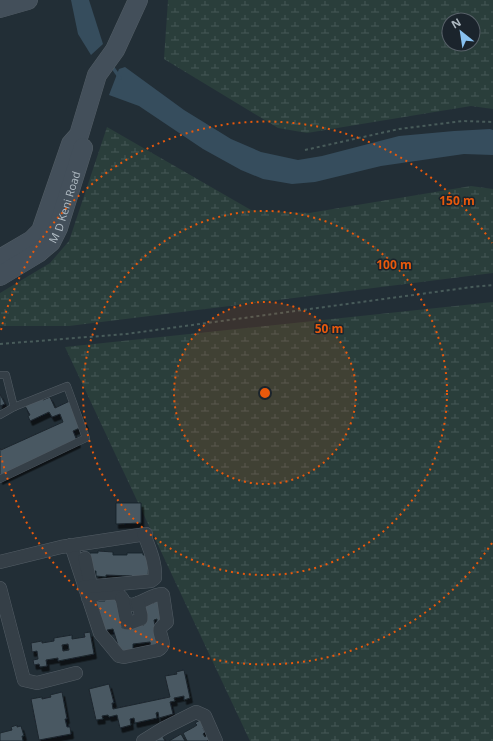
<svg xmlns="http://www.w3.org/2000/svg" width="493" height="741" viewBox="0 0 493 741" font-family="'Open Sans',sans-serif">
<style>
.wetland{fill:url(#wetland-marsh);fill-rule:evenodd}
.water{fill:#364d5d}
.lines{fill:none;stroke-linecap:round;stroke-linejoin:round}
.stream{stroke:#364d5d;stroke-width:3.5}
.building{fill:#4a5962;stroke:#1d262e;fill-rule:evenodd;filter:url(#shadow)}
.lane-casing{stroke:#535d65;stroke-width:8}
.street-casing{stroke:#535d65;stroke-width:14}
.secondary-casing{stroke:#535d65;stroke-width:20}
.path{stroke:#485b5a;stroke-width:2;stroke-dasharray:3 3;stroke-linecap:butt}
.lane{stroke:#353f47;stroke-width:7}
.street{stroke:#353f47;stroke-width:13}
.secondary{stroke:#434f5a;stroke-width:19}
.ring{fill:none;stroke:#e8590c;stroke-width:2;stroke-dasharray:2 4}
.labels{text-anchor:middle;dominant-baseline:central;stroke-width:3;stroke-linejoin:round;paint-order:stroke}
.street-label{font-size:11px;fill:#b0bbc3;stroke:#1b242c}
.centre{fill:#e8590c;stroke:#1b242c;stroke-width:2}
.ring-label{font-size:12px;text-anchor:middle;font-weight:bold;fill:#e8590c;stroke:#1b242c;stroke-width:3;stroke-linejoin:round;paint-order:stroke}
</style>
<defs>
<pattern id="wetland-marsh" width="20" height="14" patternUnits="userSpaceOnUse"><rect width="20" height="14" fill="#2a3e3b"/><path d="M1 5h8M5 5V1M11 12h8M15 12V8" fill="none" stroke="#465856"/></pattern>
<filter id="shadow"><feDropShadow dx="2.5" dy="4.5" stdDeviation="0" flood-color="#0009"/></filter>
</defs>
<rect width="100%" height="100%" fill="#222e36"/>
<g class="wetland">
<path d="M168 0H493V109L471 106 307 133 278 128 164 59ZM449 20H473V44H449Z"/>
<polygon points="107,127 251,210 309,213 471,186 493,189 493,273 69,326 0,326 0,293 50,263 69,241"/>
<polygon points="493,302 493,741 250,741 65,347"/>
</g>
<g class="water">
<polygon points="71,0 89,0 103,44 91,55 78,34"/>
<polygon points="125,67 184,110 231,139 261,152 298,160 322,156 399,136 454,131 490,129 493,130 493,155 464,154 381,166 315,182 292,184 263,179 241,170 203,149 139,106 109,95 119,69"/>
</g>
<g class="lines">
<polyline class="stream" points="111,65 120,78"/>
</g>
<g class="building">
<polygon points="0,394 5,404 0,406"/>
<polygon points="40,394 43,400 50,397 55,408 74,399 86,425 73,431 78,443 0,480 0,448 1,450 63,422 60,414 52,417 49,412 30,421 28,416 30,415 25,406 28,405 25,399 33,395 34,397"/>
<polygon points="116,503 141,503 141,523 116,524"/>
<polygon points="98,551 113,552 113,555 127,555 127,553 143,553 143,555 149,555 148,579 132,578 132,576 106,575 106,577 96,576 96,571 91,571 89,563 90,553 98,553"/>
<polygon points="118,598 122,628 144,625 142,604 154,603 153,600 159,599 162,621 157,624 157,619 154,620 158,647 151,648 150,642 133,644 133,650 120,652 113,629 107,630 107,633 102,633 99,609 97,609 96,601 105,601 105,599"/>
<path d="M90 632 94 654 58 661V658L46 660 47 666 40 667 39 664 34 665 33 660 38 659 37 651 32 652 31 643 42 641V643L54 641V638L72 635V639L85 637 84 633ZM68 644 69 650 63 651 62 645Z"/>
<polygon points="184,670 190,698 184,700 184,696 174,698 175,701 170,702 173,714 159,718 158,712 156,713 157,718 135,723 134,718 130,719 131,725 120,728 117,715 109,717 108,715 102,716 103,719 96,720 89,689 109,684 114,703 112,703 113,709 170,697 165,676 177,674 176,672"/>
<polygon points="62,692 67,719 65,719 67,727 70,727 71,734 39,740 31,699 42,697 42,699 51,697 50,695"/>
<polygon points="200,720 205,727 203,728 205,732 203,734 205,737 209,734 211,738 207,741 187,741 183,733 194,727 197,725 195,723"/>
<polygon points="17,725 17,727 21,726 24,736 22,736 23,741 0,741 0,733 12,730 11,727"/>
<polygon points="181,734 185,741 169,741"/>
<polygon points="162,735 165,741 151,741"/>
</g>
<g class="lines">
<defs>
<g id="lane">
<polyline points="0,375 6,375 14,407"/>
<polyline points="0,415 14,407 67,386 86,438 0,479"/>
</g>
<g id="street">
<path d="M71 545 100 633 119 656 124 657 158 650C168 644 159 637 160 629 161 626 165 624 167 622L163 595 162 594C151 594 136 608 128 604 123 603 121 595 117 593L98 594 88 598"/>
<polyline points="85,558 90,582"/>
<polyline points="0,562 61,547 146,534"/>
<path d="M84 587 151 581 155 578C156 562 149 548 144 534"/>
<polyline points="0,588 24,680 37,683 76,673"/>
<polyline points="122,598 127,623 130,623 141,619 141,615 138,603"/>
<polyline points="143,741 164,728 196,712 205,716 216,741"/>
</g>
<g id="secondary">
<polyline points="0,8 28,0"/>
<polyline points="0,259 32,240 41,231 71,144 79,135 97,75 115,50 138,0"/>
<path id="s1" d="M0 276 38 253 51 242 58 228 83 148"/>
</g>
</defs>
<use href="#lane" class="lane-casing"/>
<use href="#street" class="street-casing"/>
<use href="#secondary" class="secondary-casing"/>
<g class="path">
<polyline points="305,150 399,129 463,121 493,122"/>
<polyline points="0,344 126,334 472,287 493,285"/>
</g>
<use href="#lane" class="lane"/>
<use href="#street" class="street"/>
<use href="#secondary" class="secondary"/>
</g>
<circle cx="265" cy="393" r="91" fill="#e8590c" fill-opacity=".12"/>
<g class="ring">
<circle cx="265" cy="393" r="91"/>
<circle cx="265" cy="393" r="182"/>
<path d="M492 543A272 272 0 0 1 1 456M1 330A272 272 0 0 1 492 243"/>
</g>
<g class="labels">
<g class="street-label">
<text stroke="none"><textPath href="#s1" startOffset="99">M D Keni Road</textPath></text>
</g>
</g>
<circle cx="265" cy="393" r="6" class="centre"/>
<g class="ring-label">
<text x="457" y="205">150 m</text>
<text x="394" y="269">100 m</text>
<text x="329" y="333">50 m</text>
</g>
<g transform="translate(461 32) rotate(330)"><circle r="19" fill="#1b242c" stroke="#576068"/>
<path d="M0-3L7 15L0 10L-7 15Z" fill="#88c1f0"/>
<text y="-6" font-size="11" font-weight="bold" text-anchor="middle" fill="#b0bbc3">N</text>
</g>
</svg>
